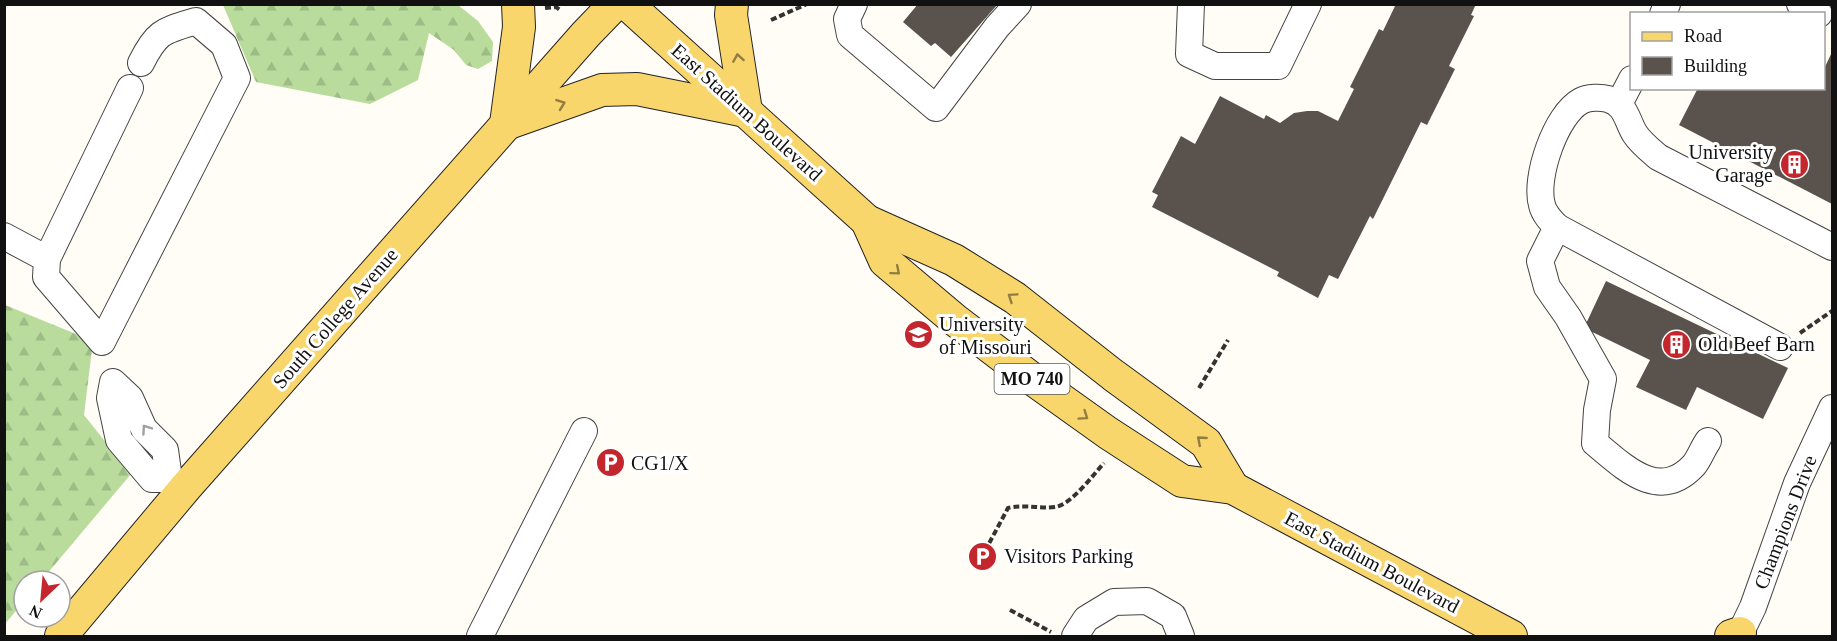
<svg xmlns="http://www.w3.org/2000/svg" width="1837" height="641" viewBox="0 0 1837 641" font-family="Georgia,serif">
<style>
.forest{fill:url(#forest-firs)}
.building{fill:#5a524d}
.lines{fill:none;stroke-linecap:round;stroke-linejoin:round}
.minor-casing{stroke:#444;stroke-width:28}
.major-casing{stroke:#222;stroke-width:34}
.path{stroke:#333;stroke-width:4;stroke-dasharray:6 3;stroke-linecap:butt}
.minor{stroke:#fff;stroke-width:26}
.major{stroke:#f9d66b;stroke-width:32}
.oneway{stroke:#917d42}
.oneway2{stroke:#a0a0a0}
.labels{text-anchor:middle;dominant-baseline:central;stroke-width:6;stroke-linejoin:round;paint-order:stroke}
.shield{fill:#fff;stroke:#585858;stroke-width:1.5}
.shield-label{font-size:18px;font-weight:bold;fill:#111}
.street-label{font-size:20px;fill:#111;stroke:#fff}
.poi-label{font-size:20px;fill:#111;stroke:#fff;text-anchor:start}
</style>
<defs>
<pattern id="forest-firs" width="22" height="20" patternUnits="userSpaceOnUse" patternTransform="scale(1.5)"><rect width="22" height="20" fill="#b9dc9c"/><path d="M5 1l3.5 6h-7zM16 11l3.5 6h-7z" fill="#9ebc85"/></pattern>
</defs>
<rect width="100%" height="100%" fill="#fffdf5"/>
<g class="forest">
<polygon points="223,5 458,5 478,21 493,42 492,61 478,69 466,65 454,50 429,33 418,80 370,104 256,82"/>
<polygon points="5,305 93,341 84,415 131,474 41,581 24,581 24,601 5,624"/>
</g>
<g class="building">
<polygon points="918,4 998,4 951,57 935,43 931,46 903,22"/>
<polygon points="1396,4 1476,4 1471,15 1474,16 1449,66 1455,69 1427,125 1421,122 1373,219 1370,216 1338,279 1329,275 1318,298 1277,276 1279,272 1152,207 1158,195 1152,192 1181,136 1195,144 1220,96 1264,119 1266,115 1280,123 1294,113 1307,111 1318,111 1338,121 1354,89 1350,87 1379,29 1383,31"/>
<polygon points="1832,52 1832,204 1679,125 1698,88 1824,88 1824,69"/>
<polygon points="1606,281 1788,368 1763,419 1697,387 1686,410 1636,387 1650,360 1584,328"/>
</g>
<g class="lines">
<defs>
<g id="minor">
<polyline points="854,4 847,19 850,35 936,108 997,27 1018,4"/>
<polyline points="1191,4 1189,54 1215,66 1278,66 1308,4"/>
<polyline points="1800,4 1819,14"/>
<polyline points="1663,14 1667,4"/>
<path d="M130 88 47 259 46 277 102 342 237 78 224 45 196 21C163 31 157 31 141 63"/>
<polyline points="1619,104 1632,79"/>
<path d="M1557 227 1540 261 1547 287 1568 317 1603 379 1597 410 1595 443C1624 467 1659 503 1694 465 1699 459 1703 448 1708 441"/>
<polyline points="4,236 47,259"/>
<path d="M1780 347 1557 227C1551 221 1544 214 1542 205 1534 178 1556 114 1581 101 1588 97 1601 97 1608 99 1626 104 1627 121 1635 134 1641 143 1650 150 1658 157L1832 247"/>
<polyline points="169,479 152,479 119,440 110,398 113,382 130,398 144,429 165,450 169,479 182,493"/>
<polyline points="480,636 584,431"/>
<polyline points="1075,636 1086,619 1114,602 1147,601 1173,616 1181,636"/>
<polyline points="1739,636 1753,607 1797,483 1832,408"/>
</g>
<g id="major">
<polyline points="518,4 519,27 506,124 602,90 637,89 746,111 731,15 732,4"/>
<polyline points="627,4 867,221 954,260 1015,298 1113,375 1206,443 1233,488"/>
<polyline points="867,221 885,261 955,320 1031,378 1108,433 1182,481 1233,488 1511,636"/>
<polyline points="61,636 186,487 586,34 615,4"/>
<polyline points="1731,636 1740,633"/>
</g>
</defs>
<use href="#minor" class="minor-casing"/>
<use href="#major" class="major-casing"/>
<g class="path">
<polyline points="545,8 556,7 560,10"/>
<polyline points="771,20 807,4"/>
<polyline points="1800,333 1832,311"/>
<polyline points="1199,388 1228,340"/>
<path d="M985 551 1008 508C1027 504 1038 509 1055 507 1071 505 1093 475 1104 463"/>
<polyline points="1010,610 1051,632"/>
</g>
<use href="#minor" class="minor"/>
<use href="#major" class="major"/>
</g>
<defs><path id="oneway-chevron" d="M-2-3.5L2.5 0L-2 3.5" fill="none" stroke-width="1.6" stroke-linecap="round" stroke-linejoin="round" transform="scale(1.5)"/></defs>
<g class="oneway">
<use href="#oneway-chevron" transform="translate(738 58) rotate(-99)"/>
<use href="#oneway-chevron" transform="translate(561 104) rotate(-20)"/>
<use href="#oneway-chevron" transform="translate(896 271) rotate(40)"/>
<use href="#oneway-chevron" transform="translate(1012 297) rotate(-146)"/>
<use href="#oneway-chevron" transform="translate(1084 416) rotate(35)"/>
<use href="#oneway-chevron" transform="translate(1201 440) rotate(-139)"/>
</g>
<use class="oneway2" href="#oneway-chevron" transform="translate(146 429) rotate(-125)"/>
<defs>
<symbol id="building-disc" viewBox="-11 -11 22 22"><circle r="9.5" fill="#c4262e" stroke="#fff"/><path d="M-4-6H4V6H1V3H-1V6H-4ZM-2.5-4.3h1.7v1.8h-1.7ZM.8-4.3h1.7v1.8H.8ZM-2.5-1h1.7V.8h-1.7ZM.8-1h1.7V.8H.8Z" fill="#fff"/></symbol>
<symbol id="university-disc" viewBox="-11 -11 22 22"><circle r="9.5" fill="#c4262e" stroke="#fff"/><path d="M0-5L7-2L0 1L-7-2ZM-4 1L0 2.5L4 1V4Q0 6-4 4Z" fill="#fff"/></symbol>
<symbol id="parking-disc" viewBox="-11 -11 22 22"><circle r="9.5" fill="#c4262e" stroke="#fff"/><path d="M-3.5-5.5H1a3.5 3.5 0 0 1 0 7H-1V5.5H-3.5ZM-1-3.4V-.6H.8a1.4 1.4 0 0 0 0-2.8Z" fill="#fff"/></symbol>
</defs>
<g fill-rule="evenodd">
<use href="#building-disc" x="1778" y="148" width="33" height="33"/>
<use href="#university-disc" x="902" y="318" width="33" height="33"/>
<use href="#building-disc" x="1660" y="328" width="33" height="33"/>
<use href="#parking-disc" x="594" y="446" width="33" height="33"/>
<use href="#parking-disc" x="966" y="540" width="33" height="33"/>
</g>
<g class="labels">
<rect class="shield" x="994.5" y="364" width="75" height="30" rx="4.5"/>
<g class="shield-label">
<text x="1032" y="379">MO 740</text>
</g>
<g class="street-label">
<text transform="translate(747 112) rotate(42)">East Stadium Boulevard</text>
<text transform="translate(335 318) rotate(-49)">South College Avenue</text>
<text transform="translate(1785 522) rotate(-69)">Champions Drive</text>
<text transform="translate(1372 562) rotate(28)">East Stadium Boulevard</text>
</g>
<g class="poi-label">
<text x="1773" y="152" text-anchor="end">University<tspan x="1773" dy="23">Garage</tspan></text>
<text x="939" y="324">University<tspan x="939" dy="23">of Missouri</tspan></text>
<text x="1698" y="344">Old Beef Barn</text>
<text x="631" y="463">CG1/X</text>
<text x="1004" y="556">Visitors Parking</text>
</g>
</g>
<rect width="1837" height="641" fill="none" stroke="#111111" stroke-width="12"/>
<rect x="1630" y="12" width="195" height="78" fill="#ffffff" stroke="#a0a0a0" stroke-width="1.5"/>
<rect x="1642" y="32" width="30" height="9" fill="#f9d66b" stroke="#a0a0a0" stroke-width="1.5"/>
<text x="1684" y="42" font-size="18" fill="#111111">Road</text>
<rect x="1642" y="57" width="30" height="18" fill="#5a524d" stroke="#a0a0a0" stroke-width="1.5"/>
<text x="1684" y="72" font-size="18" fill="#111111">Building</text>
<g transform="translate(42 599) rotate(206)"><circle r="28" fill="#ffffff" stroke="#a0a0a0" stroke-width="1.5"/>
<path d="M0-4.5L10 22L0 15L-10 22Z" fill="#c4262e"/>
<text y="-9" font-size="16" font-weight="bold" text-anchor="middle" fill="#111111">N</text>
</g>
</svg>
